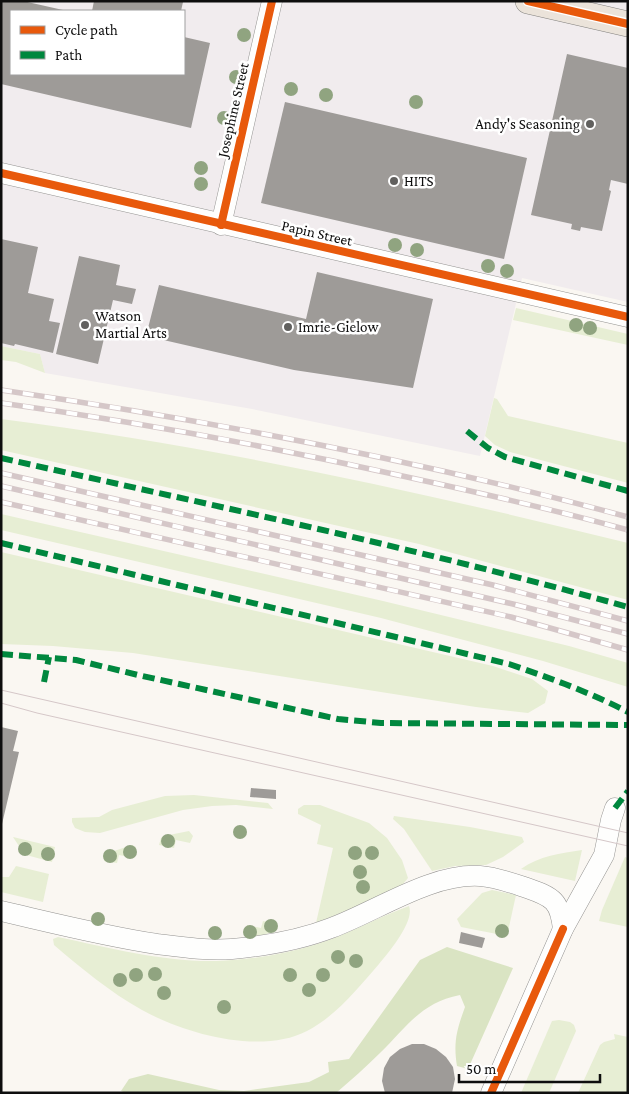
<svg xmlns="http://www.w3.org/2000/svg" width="629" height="1094" viewBox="0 0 629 1094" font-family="'Crimson Pro',serif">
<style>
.industrial{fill:#f1ecee;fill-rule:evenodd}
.green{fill:#e7eed4}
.forest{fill:#dae4c3}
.building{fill:#9e9b98}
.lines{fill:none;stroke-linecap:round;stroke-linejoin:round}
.minor-casing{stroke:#949391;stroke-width:21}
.major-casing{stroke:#82807e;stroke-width:26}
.minor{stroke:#fefefd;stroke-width:20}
.major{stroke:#ebe3da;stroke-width:25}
.tram{stroke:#d5c7c8;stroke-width:1}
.rail-casing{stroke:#d5c7c8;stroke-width:5.5}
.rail{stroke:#fff;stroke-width:4;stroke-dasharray:11;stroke-linecap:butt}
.quiet{stroke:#00873e;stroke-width:6;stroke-dasharray:12 6;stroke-linecap:butt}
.cycleway-casing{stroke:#fff;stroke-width:11}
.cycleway{stroke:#e8590c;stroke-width:8}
.tree{fill:#90a480}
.poi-dot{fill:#61605e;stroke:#fff;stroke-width:2}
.labels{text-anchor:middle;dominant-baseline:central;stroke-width:5;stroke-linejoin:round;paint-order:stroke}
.street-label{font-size:15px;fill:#0e0e0e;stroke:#fff}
.poi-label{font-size:15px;fill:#0e0e0e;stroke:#fff;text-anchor:start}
</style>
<rect width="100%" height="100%" fill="#faf7f2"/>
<path class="industrial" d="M1 1H628V302L522 278 480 456 252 409 45 373 40 354 1 346ZM11 11H184V74H11Z"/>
<g class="green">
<polygon points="516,308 628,334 628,345 513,320"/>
<polygon points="1,346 40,354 45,373 16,362 1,360"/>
<polygon points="494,398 497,399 508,416 628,443 628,483 510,452 495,445 485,436"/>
<path d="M1 419C213 446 421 492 628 543V600L419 544 1 450Z"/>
<polygon points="1,514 383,601 569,646 628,663 628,687 543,661 381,618 1,530"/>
<polygon points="1,552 493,666 532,679 548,691 545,703 528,713 476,707 133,653 53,646 1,644"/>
<polygon points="194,795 268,803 273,809 236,805 212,806 183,810 100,833 85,832 75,828 72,822 72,818 99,817 112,810 165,796"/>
<polygon points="304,805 320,805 369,823 387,838 402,860 408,878 403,884 360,905 316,923 333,848 317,844 321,825 298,814 298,809"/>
<polygon points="394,816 470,827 522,837 524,842 503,857 486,865 455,866 432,871 404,829 393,819"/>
<polygon points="189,831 193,836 190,843 176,840 174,848 159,845 161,838 164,836"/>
<polygon points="13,837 55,847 52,862 19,853 19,846"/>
<polygon points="132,845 136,847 134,858 119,855 117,863 104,861 105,854"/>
<path d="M582 850 575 881 521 869C539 856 561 853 582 850Z"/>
<polygon points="625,857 628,858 628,927 599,921 602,910"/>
<polygon points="16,866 49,874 43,902 1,892 1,877 9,877"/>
<polygon points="492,890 516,895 507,936 461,927 457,919 482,893"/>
<path d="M409 906C415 921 389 952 379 964 358 988 336 1016 307 1031 261 1055 185 1034 142 1010 110 992 82 969 54 945L53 939 58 937C110 948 163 962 216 961 250 960 285 954 317 944 349 934 378 917 409 906Z"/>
<polygon points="263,921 277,924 277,930 264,935 248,937 246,936 247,925 261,928"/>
<polygon points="559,1020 570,1022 574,1025 576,1031 549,1093 521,1093 552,1021"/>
<polygon points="614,1034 628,1037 628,1093 578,1093 600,1045 604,1042 615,1039"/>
</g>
<path class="forest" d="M447 947 513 968 468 1069 457 1066C453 1042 457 1029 465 1007L460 995C420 1003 407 1027 380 1053 366 1067 351 1080 336 1093H126L121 1091 129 1079 148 1074 219 1090 244 1091 309 1082 329 1072 328 1062 349 1059 420 960Z"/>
<g class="building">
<polygon points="1,1 23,1 63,10 11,11 11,74 184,74 184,37 210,43 191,128 1,84"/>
<polygon points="94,1 182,1 183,2 181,11 92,11"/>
<polygon points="567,54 628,68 628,184 611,180 609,190 611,191 602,231 581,227 580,231 571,229 572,224 531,215"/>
<polygon points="285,102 527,158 504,259 261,203"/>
<polygon points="1,239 38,247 28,293 54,299 49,321 60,323 53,353 15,344 14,346 1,343"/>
<polygon points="79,256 120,265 116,285 136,289 132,304 113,300 98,364 56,354"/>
<polygon points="317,272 433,299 413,388 294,370 146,336 159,285 306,319"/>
<polygon points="1,727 18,731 13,751 19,752 2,824"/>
<polygon points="251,788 276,790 276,799 250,797"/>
<polygon points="461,932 485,938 482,948 459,943"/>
<polygon points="412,1044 424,1044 436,1049 446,1057 453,1067 455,1079 452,1093 385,1093 382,1081 384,1068 390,1057 400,1049"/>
</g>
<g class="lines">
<defs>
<g id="minor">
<polyline points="1,173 628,317"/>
<polyline points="221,225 272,1"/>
<path d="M1 911C53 923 104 936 157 944 181 947 207 951 232 949 265 946 300 940 331 928 377 911 431 873 480 876 496 877 512 883 527 888 553 897 560 901 563 929"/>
<polyline points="491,1093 563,929 604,855 611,820 615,808"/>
</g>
<polyline id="major" points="528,1 628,24"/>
</defs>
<use href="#minor" class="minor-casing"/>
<use href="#major" class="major-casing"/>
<use href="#minor" class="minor"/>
<use href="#major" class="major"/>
<g class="tram">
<polyline points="1,690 628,833"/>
<polyline points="1,703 37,713 628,846"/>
</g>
<defs>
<g id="rail">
<path d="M1 390C212 421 422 461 628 517"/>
<path d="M1 403C138 422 273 447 407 477 481 493 555 510 628 530"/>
<polyline points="1,473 493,585 628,621"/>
<polyline points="1,486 513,604 628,634"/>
<polyline points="1,502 511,617 628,650"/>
</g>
</defs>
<use href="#rail" class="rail-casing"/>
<use href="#rail" class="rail"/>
<g class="quiet">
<polyline points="467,431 488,448 505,457 628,491"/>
<path d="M1 458C211 505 421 549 628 607"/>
<path d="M1 543 509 664C550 678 589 692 628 712"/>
<polyline points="1,654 76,660 138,675 338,719 381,723 628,725"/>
<polyline points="44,682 49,657"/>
<polyline points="615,808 628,791"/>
</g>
<defs>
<g id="cycleway">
<polyline points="528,1 628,24"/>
<polyline points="1,173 628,317"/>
<polyline points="221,225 272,1"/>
<polyline points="491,1093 563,929"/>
</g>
</defs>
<use href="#cycleway" class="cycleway-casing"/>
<use href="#cycleway" class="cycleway"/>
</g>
<g class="tree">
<circle cx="244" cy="35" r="7"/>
<circle cx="236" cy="77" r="7"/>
<circle cx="291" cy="89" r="7"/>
<circle cx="326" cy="95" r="7"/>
<circle cx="416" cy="102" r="7"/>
<circle cx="224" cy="118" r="7"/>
<circle cx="201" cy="168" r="7"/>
<circle cx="201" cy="184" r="7"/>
<circle cx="395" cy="245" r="7"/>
<circle cx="417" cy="250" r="7"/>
<circle cx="488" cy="266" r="7"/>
<circle cx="507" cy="271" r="7"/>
<circle cx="576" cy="325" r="7"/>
<circle cx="590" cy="328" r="7"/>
<circle cx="240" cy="832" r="7"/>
<circle cx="168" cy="841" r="7"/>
<circle cx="25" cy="849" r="7"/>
<circle cx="130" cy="852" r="7"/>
<circle cx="355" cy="853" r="7"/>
<circle cx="372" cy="853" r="7"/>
<circle cx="48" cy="854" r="7"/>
<circle cx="110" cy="856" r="7"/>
<circle cx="360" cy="872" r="7"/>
<circle cx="363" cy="887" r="7"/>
<circle cx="98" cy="919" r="7"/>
<circle cx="271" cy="926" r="7"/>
<circle cx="502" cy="931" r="7"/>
<circle cx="250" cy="932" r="7"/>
<circle cx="215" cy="933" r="7"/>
<circle cx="338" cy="957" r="7"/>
<circle cx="356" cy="961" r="7"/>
<circle cx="155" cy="974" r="7"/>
<circle cx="136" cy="975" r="7"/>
<circle cx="290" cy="975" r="7"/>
<circle cx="323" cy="975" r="7"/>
<circle cx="120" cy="980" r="7"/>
<circle cx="309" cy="990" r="7"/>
<circle cx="164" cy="993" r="7"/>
<circle cx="224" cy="1007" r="7"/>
</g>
<g class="poi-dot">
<circle cx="590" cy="124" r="5"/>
<circle cx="394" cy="181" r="5"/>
<circle cx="85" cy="325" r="5"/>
<circle cx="288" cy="327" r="5"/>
</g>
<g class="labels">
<g class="street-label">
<text transform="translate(233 110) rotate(-77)">Josephine Street</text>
<text transform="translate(317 233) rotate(13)">Papin Street</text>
</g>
<g class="poi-label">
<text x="580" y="124" text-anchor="end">Andy's Seasoning</text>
<text x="404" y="181">HITS</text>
<text x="95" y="316">Watson<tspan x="95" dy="17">Martial Arts</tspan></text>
<text x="298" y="327">Imrie-Gielow</text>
</g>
</g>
<rect width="629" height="1094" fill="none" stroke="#0e0e0e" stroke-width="5"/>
<rect x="10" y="10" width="175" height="65" fill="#ffffff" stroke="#9f9f9f"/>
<rect x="20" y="26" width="25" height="8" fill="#e8590c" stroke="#9f9f9f"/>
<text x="55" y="35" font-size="15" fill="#0e0e0e">Cycle path</text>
<rect x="20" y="51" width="25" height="8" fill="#00873e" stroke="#9f9f9f"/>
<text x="55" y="60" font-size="15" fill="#0e0e0e">Path</text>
<path d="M459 1074v8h141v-8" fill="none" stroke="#0e0e0e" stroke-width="2.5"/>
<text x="466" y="1074" font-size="15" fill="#0e0e0e" stroke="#ffffff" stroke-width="4" paint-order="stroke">50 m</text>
</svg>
